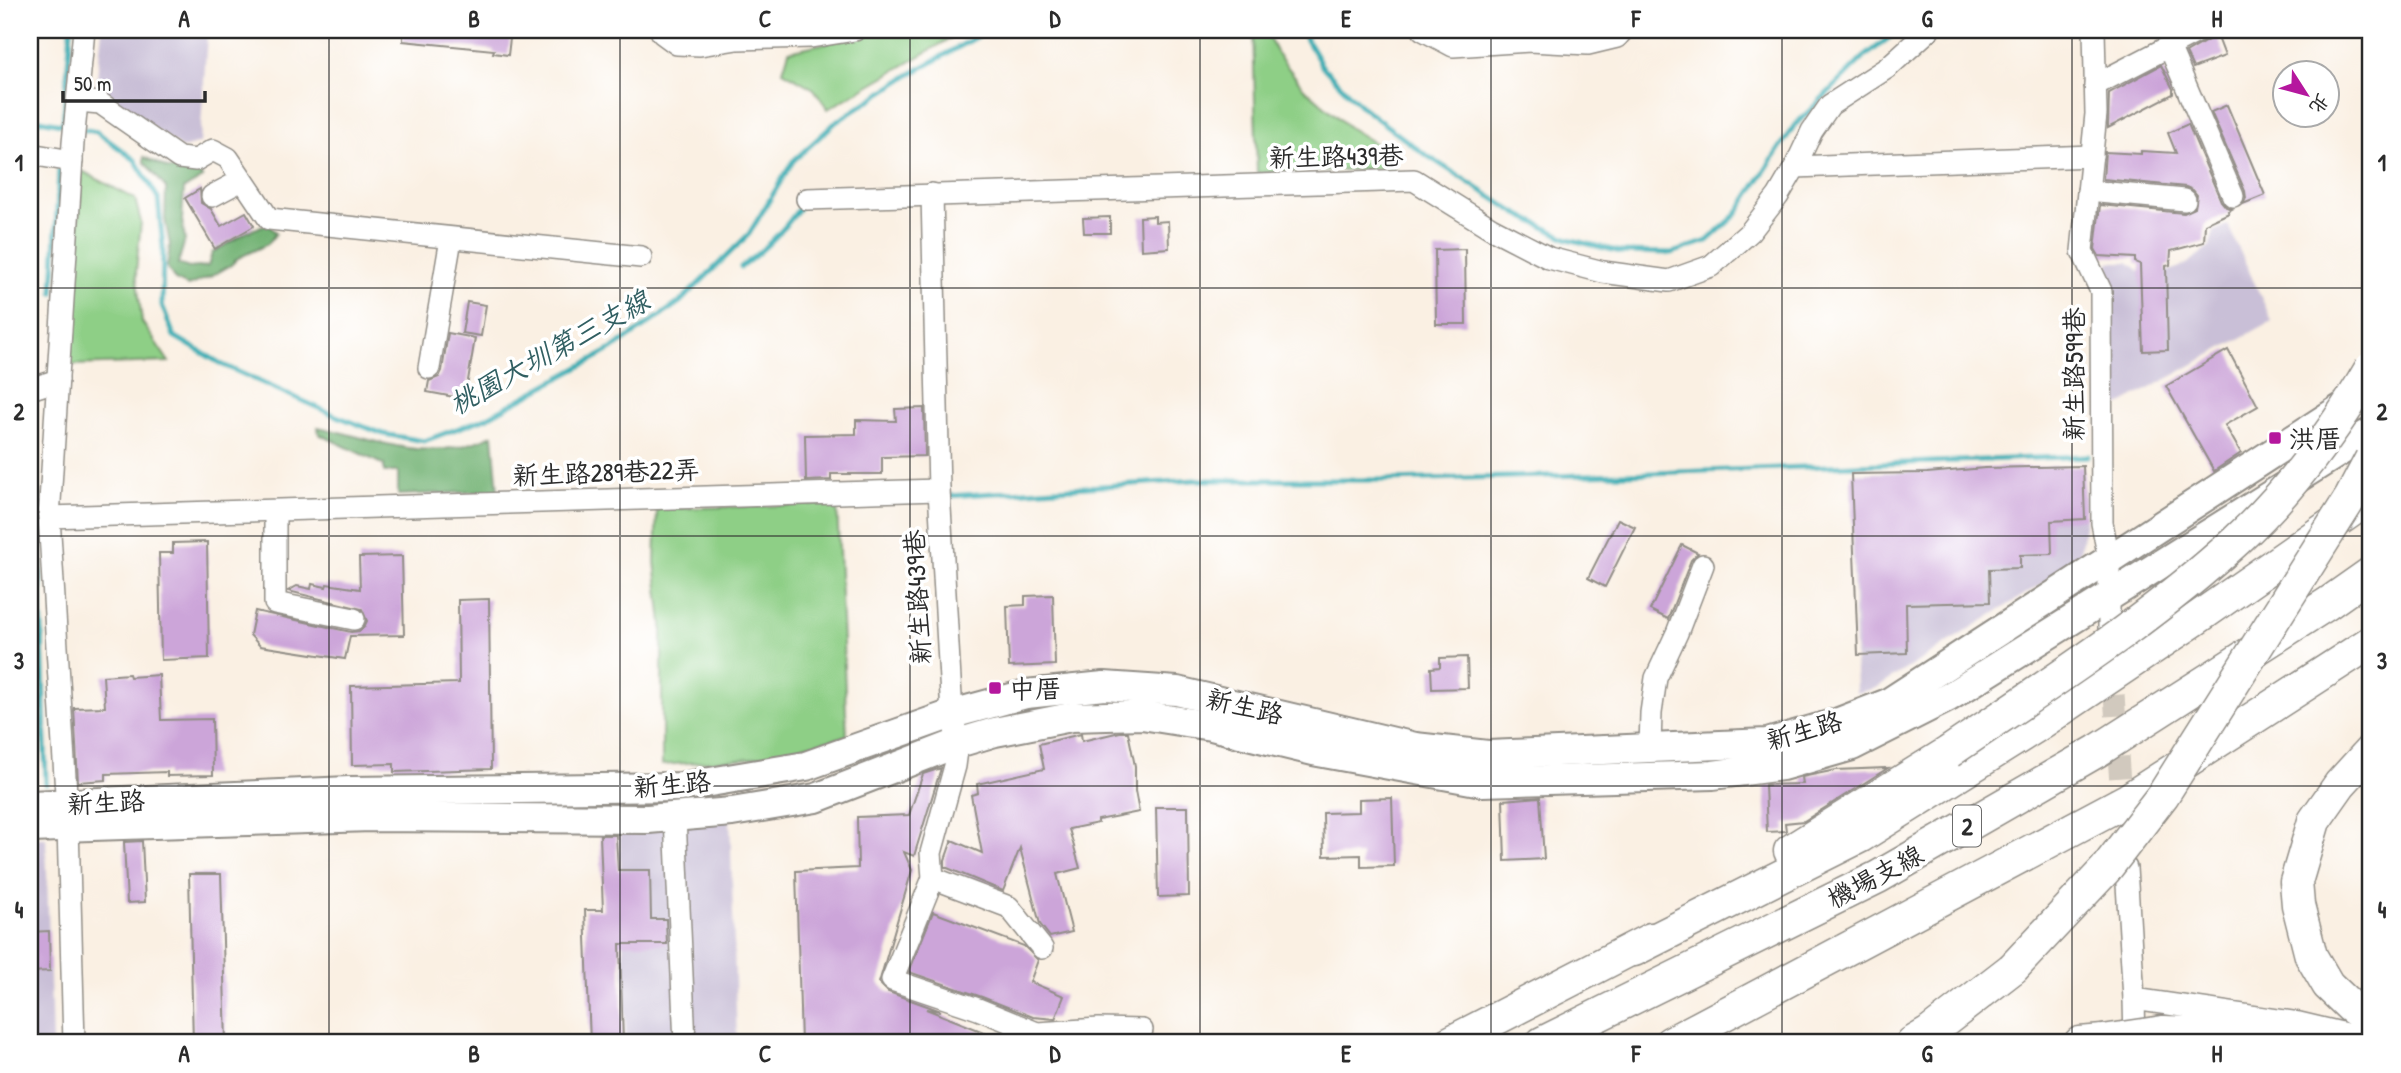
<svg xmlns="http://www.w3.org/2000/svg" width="2401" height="1073" viewBox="0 0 2401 1073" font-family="'Patrick Hand','LXGW WenKai TC',sans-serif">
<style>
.industrial{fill:#c9bfd7}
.green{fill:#8ecf86;stroke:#5c7d58;stroke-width:2}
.forest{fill:#72b273;stroke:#4e6e4f;stroke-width:2}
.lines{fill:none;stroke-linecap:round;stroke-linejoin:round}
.stream{stroke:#3badb4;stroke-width:5}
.building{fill:#cca5d9}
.minor-tunnel{stroke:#d1c9be;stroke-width:21;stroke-dasharray:21 10;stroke-linecap:butt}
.minor-casing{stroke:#928e87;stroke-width:24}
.major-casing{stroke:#928e87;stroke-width:32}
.highway-casing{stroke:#928e87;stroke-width:35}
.minor{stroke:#fff;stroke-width:21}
.major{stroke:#fff;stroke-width:28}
.highway{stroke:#fff;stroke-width:32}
.highway-bridge-casing{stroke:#928e87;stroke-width:35;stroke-linecap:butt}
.highway-bridge{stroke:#fff;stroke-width:32}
.grid{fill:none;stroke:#2b2b2b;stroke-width:2;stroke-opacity:0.55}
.poi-dot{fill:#b5179e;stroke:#fff;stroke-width:2.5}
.labels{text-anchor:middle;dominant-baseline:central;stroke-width:7;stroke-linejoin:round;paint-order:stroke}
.shield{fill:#fff;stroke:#6b6b6b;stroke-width:2}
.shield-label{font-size:24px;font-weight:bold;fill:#2b2b2b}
.street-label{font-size:26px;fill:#2b2b2b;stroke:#fff}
.poi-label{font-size:26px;fill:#2b2b2b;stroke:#fff;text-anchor:start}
.water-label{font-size:28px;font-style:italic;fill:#315f62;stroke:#fff}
.neatline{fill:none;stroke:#2b2b2b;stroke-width:2.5}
.grid-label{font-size:23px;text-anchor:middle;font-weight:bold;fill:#2b2b2b}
</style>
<rect width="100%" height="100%" fill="#fff"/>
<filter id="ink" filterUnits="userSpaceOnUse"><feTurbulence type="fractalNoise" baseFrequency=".0143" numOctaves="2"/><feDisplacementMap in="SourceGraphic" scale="14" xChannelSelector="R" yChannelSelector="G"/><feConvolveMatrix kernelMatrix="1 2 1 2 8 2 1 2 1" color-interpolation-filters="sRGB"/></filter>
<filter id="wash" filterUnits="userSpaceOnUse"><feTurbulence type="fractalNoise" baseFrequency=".00686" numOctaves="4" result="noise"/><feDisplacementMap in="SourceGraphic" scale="28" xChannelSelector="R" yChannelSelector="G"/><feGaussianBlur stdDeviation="1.57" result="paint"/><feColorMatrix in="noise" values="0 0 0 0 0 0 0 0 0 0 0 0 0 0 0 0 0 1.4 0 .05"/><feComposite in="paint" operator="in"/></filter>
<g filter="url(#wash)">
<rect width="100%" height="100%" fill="#faf0e3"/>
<g class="industrial">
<polygon points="102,30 207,34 200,143 182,148 96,88"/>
<polygon points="2228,225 2272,321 2114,408 2109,262 2128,262 2141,272 2166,272 2183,266 2210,247 2214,231"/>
<polygon points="2083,466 2085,519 2079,560 1876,688 1856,693 1851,474 1985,468"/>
<polygon points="730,819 737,1043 626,1043 619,826"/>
<polygon points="30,838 46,838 52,1043 30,1043"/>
</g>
<g class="green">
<polygon points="883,30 965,30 828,109 814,89 783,71 789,51"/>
<polygon points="1253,30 1265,30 1276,52 1304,88 1350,128 1381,147 1395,168 1257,173"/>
<polygon points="82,171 135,199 141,222 136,272 142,322 169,362 70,365"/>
<polygon points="837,504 847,736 752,758 662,765 662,623 655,562 657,509"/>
</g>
<g class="forest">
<polygon points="144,157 169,169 193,167 203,178 184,189 182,220 185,240 178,264 189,268 208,266 212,253 249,231 268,224 276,233 268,244 238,258 231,265 210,277 188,286 175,280 167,267 170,245 165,219 166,188 144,162"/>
<path d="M318 427C363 436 411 457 457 447 469 445 482 439 493 435L498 491 398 495V472H384V465L319 434Z"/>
</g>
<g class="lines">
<g class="stream">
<polyline points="1301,30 1322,66 1363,108 1423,153 1516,213 1568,239 1621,252 1672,253 1707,241 1736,215 1794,126 1863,58 1899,30"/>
<polyline points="30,118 71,126"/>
<polyline points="63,125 71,30"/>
<polyline points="81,129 97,132 135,160 158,198 163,247 162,305 174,336 223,365 334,415 383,434 424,441 486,418 612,349 680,302 749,234 793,161 836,122 909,75 989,30"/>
<path d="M741 267C765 249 785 230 801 205H805"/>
<polyline points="53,293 59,170"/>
<polyline points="949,496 1195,480 1387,480 1626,474 2088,456"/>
<polyline points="30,523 39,523 46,784"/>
</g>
</g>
<g id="blocks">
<g class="building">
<polygon points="403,30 511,30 508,55 493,53 494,50 403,41"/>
<polygon points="2217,35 2225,56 2193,68 2186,53"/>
<polygon points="2161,65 2173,89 2173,94 2108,128 2109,93"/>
<polygon points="2227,105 2265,195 2243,204 2246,198 2245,191 2211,112"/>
<polygon points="2188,124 2221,201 2226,207 2232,209 2228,211 2229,213 2205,224 2204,242 2171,251 2170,265 2166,266 2168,350 2143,351 2140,264 2135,262 2135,258 2099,256 2095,249 2100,205 2184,213 2195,208 2197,195 2193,190 2186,187 2103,179 2105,152 2141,154 2141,151 2176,153 2168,133"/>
<polygon points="200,189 201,203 211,209 221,226 246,212 254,226 215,249 185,198"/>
<polygon points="1155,216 1155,222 1168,221 1169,248 1141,250 1140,217"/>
<polygon points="1110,217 1110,233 1084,233 1083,218"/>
<polygon points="1465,249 1466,324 1436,324 1435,250"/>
<polygon points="467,302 486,305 481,336 462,333"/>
<polygon points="448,333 475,338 465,399 427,392 429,381 439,377 442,371"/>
<polygon points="2228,350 2258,406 2225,425 2241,453 2214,471 2166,386"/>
<polygon points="924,408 925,456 882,457 882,474 831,474 831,480 806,481 805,435 856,434 856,420 896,421 895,409"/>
<polygon points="2083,466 2085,519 2051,521 2052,554 2020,555 2020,568 1989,569 1990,602 1906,604 1907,653 1858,655 1851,474 1927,473 1985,468"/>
<polygon points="1618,519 1635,527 1605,587 1588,578"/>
<polygon points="207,542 209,658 161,660 159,553 173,553 173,543"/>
<polygon points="1682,545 1698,553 1691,560 1668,619 1650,610"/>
<polygon points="402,556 404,635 350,636 345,659 260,646 250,635 255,611 351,632 359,631 364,627 367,621 362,609 288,591 297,586 311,589 312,584 326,587 327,584 360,589 359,557"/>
<polygon points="1053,595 1055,665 1009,667 1007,606 1025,605 1025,596"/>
<polygon points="489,599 491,769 394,772 394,764 352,765 351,686 459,683 458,600"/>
<polygon points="1467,657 1468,688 1432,689 1431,668 1440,667 1440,658"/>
<polygon points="129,674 130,677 159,675 161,720 212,719 213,775 167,776 167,772 106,774 106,780 78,782 74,708 105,707 103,676"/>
<polygon points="1120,732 1128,732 1135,766 1135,791 1139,812 1098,820 1098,823 1069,829 1080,868 1057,874 1072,932 1050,937 1040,924 1020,848 1003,891 945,867 945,860 952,840 982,853 971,795 978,793 977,784 1044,769 1039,744 1081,734 1082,741"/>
<polygon points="941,768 914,856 904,852 912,870 879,983 888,992 941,1011 926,1009 1011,1043 801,1043 796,871 858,868 857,817 909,815 923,774"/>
<polygon points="1888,768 1804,821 1785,823 1786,831 1767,832 1765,785 1803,784 1802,777 1836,770"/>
<polygon points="1540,797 1544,859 1505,861 1503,800"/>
<polygon points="1392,798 1394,866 1361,867 1361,855 1324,856 1323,813 1359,812 1359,799"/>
<polygon points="1156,807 1188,807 1189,896 1158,897"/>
<polygon points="600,835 616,835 618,870 650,870 651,919 666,919 667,944 620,944 623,1043 590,1043 585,910 603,910"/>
<polygon points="142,841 145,902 127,903 124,842"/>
<polygon points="189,874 221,874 226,1043 193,1043"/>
<polygon points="933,912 1024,946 1038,960 1030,982 1064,996 1055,1019 1033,1017 982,997 909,972"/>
<polygon points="49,931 50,971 30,972 30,932"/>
</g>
</g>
</g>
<g filter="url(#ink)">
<use href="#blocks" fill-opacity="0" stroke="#928e87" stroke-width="2"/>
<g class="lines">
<polyline class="minor-tunnel" points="2112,664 2122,814"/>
<defs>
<g id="minor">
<polyline points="661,30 662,33 677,44 700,45 737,39 811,37 855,30"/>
<polyline points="1423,30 1453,46 1530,41 1588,44 1617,37 1623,30"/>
<polyline points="1929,30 1887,68 1830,105 1812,131 1795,167 2092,156"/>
<polyline points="2094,30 2096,114 2082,251 2101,291 2102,523 2109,559 2109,628"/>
<polyline points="2169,46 2233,196"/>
<polyline points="2095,85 2201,30"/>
<polyline points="78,101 100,103 179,158 196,160 213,150 228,158 269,219 641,257"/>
<polyline points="30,154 72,161"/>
<polyline points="2088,191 2185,200"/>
<polyline points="932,194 939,490 952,714 958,743 955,766 931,853 933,878 892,980 978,1009 1037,1033 1099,1029 1142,1030"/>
<polyline points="212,196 242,180"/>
<polyline points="807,199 1414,180 1491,228 1549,258 1603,272 1669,281 1711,266 1750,232 1778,196 1795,167"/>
<polyline points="429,368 451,239"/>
<polyline points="30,389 58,380"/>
<polyline points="275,511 275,603 354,619"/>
<polyline points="49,517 939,490"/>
<polyline points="1650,748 1651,713 1656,678 1677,633 1703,565"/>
<polyline points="675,817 685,1043"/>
<polyline points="2126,868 2134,999 2135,1043"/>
<polyline points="933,878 1009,907 1042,948"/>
<polyline points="2134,999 2299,1023 2371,1040"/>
<polyline points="74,1043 68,826 49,517 73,143 84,30"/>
</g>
<g id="major">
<polyline points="30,805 349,791 680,787 806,766 952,714 1026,694 1104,686 1177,691 1415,747 1488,755 1767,743 1839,722 1888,703 2348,404"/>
<polyline points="30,828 371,817 648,819 732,812 816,798 958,743 995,732 1071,717 1142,715 1211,726 1313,751 1482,782 1713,775 1782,766 1852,746 1949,697 2371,432"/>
</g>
<g id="highway">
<polyline points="2371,750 2340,784 2314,821 2296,882 2298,905 2311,956 2328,985 2351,1007 2371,1021"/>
<polyline points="1790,851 1949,752"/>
<polyline points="1634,950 1861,836 2035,727 2196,619 2371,497"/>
<polyline points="2163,1032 2251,1035 2303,1043"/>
<polyline points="1449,1043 1651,939"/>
<polyline points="1542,1043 1878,877 2097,751 2327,604 2371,573"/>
<polyline points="1670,1043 2127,800 2371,642"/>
<polyline points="1912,1043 1929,1033 2013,968"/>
<polyline points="2080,1043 2103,1041"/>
</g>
</defs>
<use href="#minor" class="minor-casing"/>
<use href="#major" class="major-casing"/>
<use href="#highway" class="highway-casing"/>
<use href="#minor" class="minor"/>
<use href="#major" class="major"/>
<use href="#highway" class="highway"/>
<defs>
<g id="highway-bridge">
<path d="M1949 752C2047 685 2149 621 2237 540 2290 491 2335 430 2371 368"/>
<polyline points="2013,968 2105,870 2163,795 2351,497 2371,459"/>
<polyline points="2103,1041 2163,1032"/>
</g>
</defs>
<use href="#highway-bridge" class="highway-bridge-casing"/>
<use href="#highway-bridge" class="highway-bridge"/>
</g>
</g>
<path class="grid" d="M329 30V1043M620 30V1043M910 30V1043M1200 30V1043M1491 30V1043M1782 30V1043M2072 30V1043M30 288H2371M30 536H2371M30 786H2371"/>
<g class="poi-dot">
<rect x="2268" y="431" width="14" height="14" rx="3.5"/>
<rect x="988" y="681" width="14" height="14" rx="3.5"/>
</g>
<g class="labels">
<rect class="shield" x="1953" y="805.5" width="28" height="41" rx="5"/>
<g class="shield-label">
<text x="1967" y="826">2</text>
</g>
<g class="street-label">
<text transform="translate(1336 156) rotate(-1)">新生路439巷</text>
<text transform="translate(2073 374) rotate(-90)">新生路599巷</text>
<text transform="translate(606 472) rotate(-2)">新生路289巷22弄</text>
<text transform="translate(917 597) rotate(-93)">新生路439巷</text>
<text transform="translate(1245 706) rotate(13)">新生路</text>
<text transform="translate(1804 730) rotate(-16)">新生路</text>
<text transform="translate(672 784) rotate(-5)">新生路</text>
<text transform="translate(106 802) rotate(-3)">新生路</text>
<text transform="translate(1875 876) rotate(-28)">機場支線</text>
</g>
<g class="poi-label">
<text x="2289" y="438">洪厝</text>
<text x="1009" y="688">中厝</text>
</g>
<g class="water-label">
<text transform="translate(549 352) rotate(-29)">桃園大圳第三支線</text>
</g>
</g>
<rect width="2401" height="1073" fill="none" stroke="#fff" stroke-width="77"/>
<g transform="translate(2306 94) rotate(126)"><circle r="33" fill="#ffffff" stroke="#aaaaaa" stroke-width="2"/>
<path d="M0-5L12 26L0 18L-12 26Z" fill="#b5179e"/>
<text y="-10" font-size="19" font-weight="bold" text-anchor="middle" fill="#2b2b2b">北</text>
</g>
<path d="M63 91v10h142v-10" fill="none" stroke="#2b2b2b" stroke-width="3.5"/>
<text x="74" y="91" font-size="21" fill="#2b2b2b" stroke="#ffffff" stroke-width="5" paint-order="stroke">50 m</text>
<rect x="38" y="38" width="2324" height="996" class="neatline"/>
<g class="grid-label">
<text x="184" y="27">A</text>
<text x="474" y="27">B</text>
<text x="765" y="27">C</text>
<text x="1055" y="27">D</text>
<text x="1346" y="27">E</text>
<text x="1636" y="27">F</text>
<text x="1927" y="27">G</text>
<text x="2217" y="27">H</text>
<text x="19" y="171">1</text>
<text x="2382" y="171">1</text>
<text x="19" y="420">2</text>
<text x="2382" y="420">2</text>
<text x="19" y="669">3</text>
<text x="2382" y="669">3</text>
<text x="19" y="918">4</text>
<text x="2382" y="918">4</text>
<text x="184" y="1062">A</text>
<text x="474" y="1062">B</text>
<text x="765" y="1062">C</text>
<text x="1055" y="1062">D</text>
<text x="1346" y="1062">E</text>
<text x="1636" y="1062">F</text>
<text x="1927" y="1062">G</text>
<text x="2217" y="1062">H</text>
</g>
</svg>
